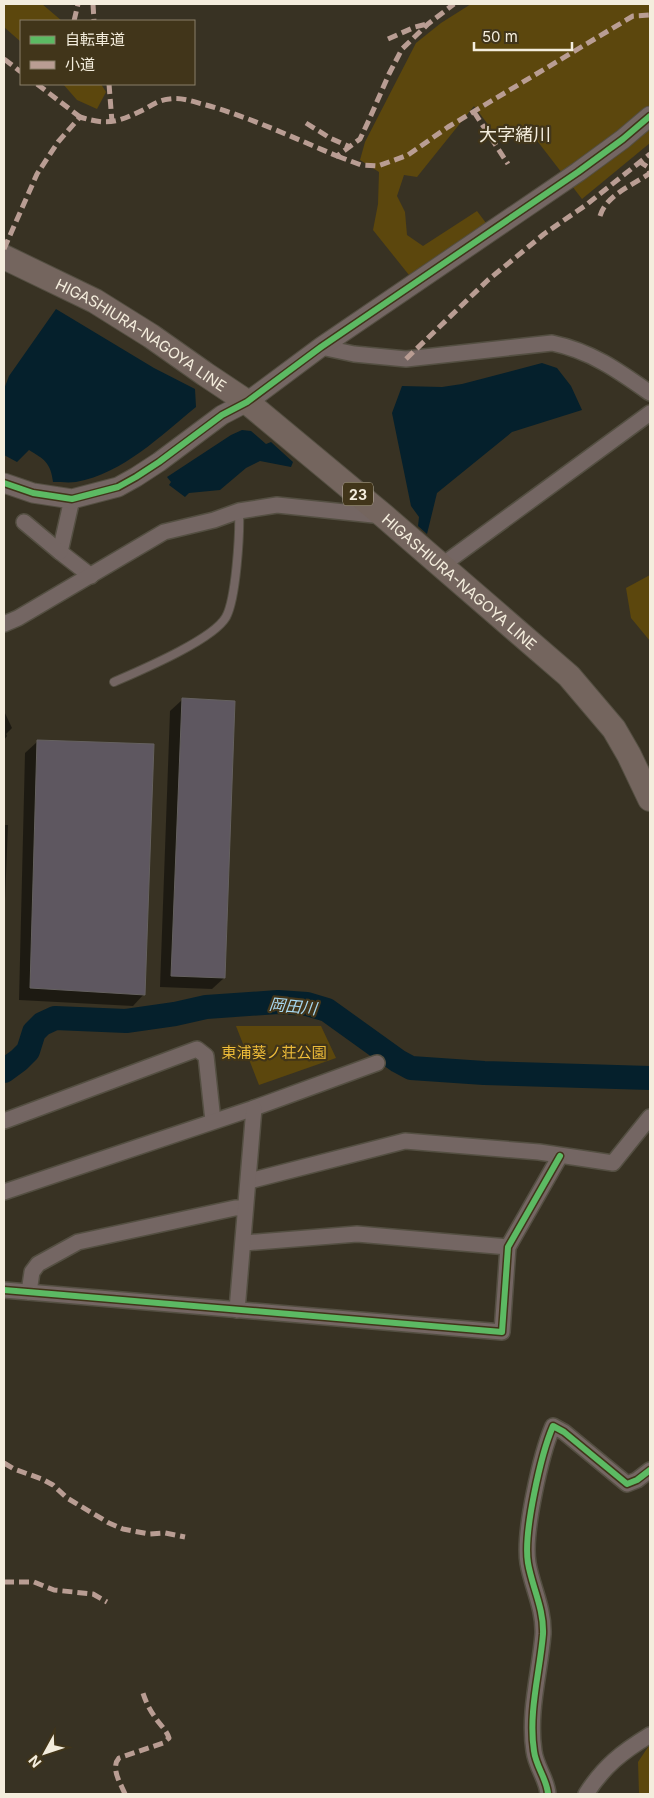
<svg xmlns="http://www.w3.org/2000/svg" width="654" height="1798" viewBox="0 0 654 1798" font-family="Inter,'Noto Sans JP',sans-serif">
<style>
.green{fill:#5c470d}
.water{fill:#05202c}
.shadow{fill:#0007}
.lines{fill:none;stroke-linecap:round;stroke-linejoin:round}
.river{stroke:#05202c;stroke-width:24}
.building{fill:#5e5760;stroke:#656160}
.service-casing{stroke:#544f42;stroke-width:10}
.minor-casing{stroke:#544f42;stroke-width:18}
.tertiary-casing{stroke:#544f42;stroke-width:21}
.primary-casing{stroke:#544f42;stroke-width:26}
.service{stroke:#746663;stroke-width:8}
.minor{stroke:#746663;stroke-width:15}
.tertiary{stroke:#746663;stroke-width:19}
.primary{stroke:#74655e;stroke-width:24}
.quiet{stroke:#b99d93;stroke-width:5;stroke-dasharray:10 5;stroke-linecap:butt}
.cycleway-casing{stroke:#41351a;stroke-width:9}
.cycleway{stroke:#5cba63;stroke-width:6}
.labels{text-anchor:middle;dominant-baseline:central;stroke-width:4.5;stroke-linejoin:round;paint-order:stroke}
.shield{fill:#41351a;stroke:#beb6a2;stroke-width:1}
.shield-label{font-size:14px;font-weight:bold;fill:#f4eddd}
.street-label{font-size:15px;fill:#f4eddd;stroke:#41351a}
.park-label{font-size:15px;fill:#eebc39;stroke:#41351a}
.water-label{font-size:16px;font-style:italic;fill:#a8d8f0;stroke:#41351a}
.quarter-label{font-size:18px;fill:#f4eddd;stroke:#41351a}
</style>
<rect width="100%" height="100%" fill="#383223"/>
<g class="green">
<polygon points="4,4 42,4 62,21 21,21 21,42 4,27"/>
<polygon points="471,4 650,4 650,143 582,199 528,129 502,143 474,106 417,177 404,175 397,196 405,212 407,235 423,246 477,211 486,223 409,275 373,230 378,204 379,172 360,160 365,142 416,43 441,23"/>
<polygon points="63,84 101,84 106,92 97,109 77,100"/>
<polygon points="650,575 650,641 631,618 626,588"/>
<polygon points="236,1026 321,1026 336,1058 259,1085"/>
<polygon points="650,1744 650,1794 639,1794 638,1762"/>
</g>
<g class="water">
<path d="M56 309 154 368 195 389 196 407C160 436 124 473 76 482 69 483 60 482 53 482 51 463 44 459 29 450L17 462 4 455V389L9 376Z"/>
<polygon points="542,363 557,368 571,386 582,410 512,432 437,493 427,534 418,526 419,517 411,506 392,413 402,386 442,387 462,384"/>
<polygon points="242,430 251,431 266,444 271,442 293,462 291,467 260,461 246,468 220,490 189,493 185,497 169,485 171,482 167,477 231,435"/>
</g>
<g class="shadow">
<polygon points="182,700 224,978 212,989 160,987 170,711"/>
<polygon points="4,711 12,728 6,734 7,736 4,740"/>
<polygon points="37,742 144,994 133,1006 19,1000 25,753"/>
<polygon points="4,825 8,825 4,925"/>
</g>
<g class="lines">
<polyline class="river" points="4,1071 19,1060 28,1051 34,1032 42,1024 55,1018 126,1021 175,1014 206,1007 278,1002 307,1004 327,1010 398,1061 411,1068 484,1073 650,1078"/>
</g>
<g class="building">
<polygon points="182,698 235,701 225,978 171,976"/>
<polygon points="37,740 154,744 145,995 30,988"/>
</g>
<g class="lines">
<defs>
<path id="service" d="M114 682C139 671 213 640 226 617 236 599 240 534 239 511"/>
<g id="minor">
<path d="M321 347 354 354 406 359 552 343C591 351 619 371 650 393"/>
<polyline points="72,499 60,552 91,576"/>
<polyline points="24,522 60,552"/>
<polyline points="441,566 650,413"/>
<polyline points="4,624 18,618 164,532 214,520 239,511 277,505 383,516"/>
<polyline points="4,1121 197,1049 206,1056 213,1121"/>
<polyline points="249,1181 405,1141 539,1152 613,1163 650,1117"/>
<polyline points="4,1192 254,1108 377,1063"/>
<polyline points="244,1243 357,1234 508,1247"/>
<polyline points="4,1290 502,1332 508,1247 560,1156"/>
<polyline points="29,1292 32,1272 38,1264 78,1242 235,1208 245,1208"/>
<polyline points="237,1310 254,1108"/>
<path d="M548 1794C547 1779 536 1767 534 1751 528 1712 540 1672 543 1634 544 1608 532 1587 528 1563 523 1533 541 1454 553 1426L564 1432 627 1484 637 1480 650 1470"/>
<path d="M586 1794C604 1766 622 1752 650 1735"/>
</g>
<polyline id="tertiary" points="4,483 33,493 72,499 118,487 136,477 159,462 222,415 247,402 321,347 578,172 623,139 650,116"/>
<g id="primary">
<path id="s1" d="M4 257 95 301 151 336 205 374 247 402 384 516 569 676 614 729 629 755 650 799"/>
</g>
</defs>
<use href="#service" class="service-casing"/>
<use href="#minor" class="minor-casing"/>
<use href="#tertiary" class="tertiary-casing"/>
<use href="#primary" class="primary-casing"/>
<use href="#service" class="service"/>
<use href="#minor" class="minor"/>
<use href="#tertiary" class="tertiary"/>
<use href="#primary" class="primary"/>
<g class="quiet">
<polyline points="93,4 94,21"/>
<polyline points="74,21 78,4"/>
<polyline points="388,39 415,27 427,24"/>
<polyline points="4,59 21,72"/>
<polyline points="37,84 80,117"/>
<polyline points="109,84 112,122"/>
<polyline points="474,112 508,164"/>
<polyline points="306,123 330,138 350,147"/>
<polyline points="337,156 361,165 378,166 408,155 448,127 633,16 650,15"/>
<path d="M600 216C607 194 632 186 650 173L648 167 640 162"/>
<path d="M4 249 37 174 58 142 80 117C109 126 118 122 145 109 153 104 160 100 169 99 182 97 194 102 206 105 252 118 294 138 337 156L360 139 369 120 389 74 402 49 428 24 454 4"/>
<polyline points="406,359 488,280 544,234 586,205 650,154"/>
<polyline points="4,1463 14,1469 42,1479 53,1485 67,1498 109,1523 123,1529 149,1534 165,1533 185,1537"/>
<polyline points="4,1582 34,1582 54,1590 93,1594 107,1602"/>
<path d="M125 1794C121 1784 110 1768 119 1758L163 1743 169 1738C166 1729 159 1724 155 1717 149 1709 145 1700 142 1690"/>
</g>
<defs>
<g id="cycleway">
<polyline points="4,483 33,493 72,499 118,487 136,477 159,462 222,415 247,402 321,347 578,172 623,139 650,116"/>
<polyline points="4,1290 502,1332 508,1247 560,1156"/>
<path d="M548 1794C547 1779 536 1767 534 1751 528 1712 540 1672 543 1634 544 1608 532 1587 528 1563 523 1533 541 1454 553 1426L564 1432 627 1484 637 1480 650 1470"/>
</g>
</defs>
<use href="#cycleway" class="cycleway-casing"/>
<use href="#cycleway" class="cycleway"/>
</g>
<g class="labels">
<rect class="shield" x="343" y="482.5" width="30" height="23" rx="4"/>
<g class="shield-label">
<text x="358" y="494">23</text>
</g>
<g class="street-label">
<text stroke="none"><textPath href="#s1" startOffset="158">HIGASHIURA-NAGOYA LINE</textPath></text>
<text stroke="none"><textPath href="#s1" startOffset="562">HIGASHIURA-NAGOYA LINE</textPath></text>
</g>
<g class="park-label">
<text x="274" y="1052">東浦葵ノ荘公園</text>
</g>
<g class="water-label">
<text transform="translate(293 1006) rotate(6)">岡田川</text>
</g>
<g class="quarter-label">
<text x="515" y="134">大字緒川</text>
</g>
</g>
<rect width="654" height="1798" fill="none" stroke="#f4eddd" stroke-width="10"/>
<rect x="20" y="20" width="175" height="65" fill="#41351a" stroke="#897f68"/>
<rect x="30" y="36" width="25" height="8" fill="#5cba63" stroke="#897f68"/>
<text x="65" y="45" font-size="15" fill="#f4eddd">自転車道</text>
<rect x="30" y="61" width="25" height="8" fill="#b99d93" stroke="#897f68"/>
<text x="65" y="70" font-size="15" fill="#f4eddd">小道</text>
<g transform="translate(45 1753) rotate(230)" stroke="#41351a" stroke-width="4" paint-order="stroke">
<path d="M0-4L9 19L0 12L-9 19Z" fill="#f4eddd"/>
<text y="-8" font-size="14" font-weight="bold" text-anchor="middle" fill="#f4eddd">N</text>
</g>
<path d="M474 42v8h98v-8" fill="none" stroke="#f4eddd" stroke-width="2.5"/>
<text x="482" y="42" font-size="15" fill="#f4eddd" stroke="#41351a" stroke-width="4" paint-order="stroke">50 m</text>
</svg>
